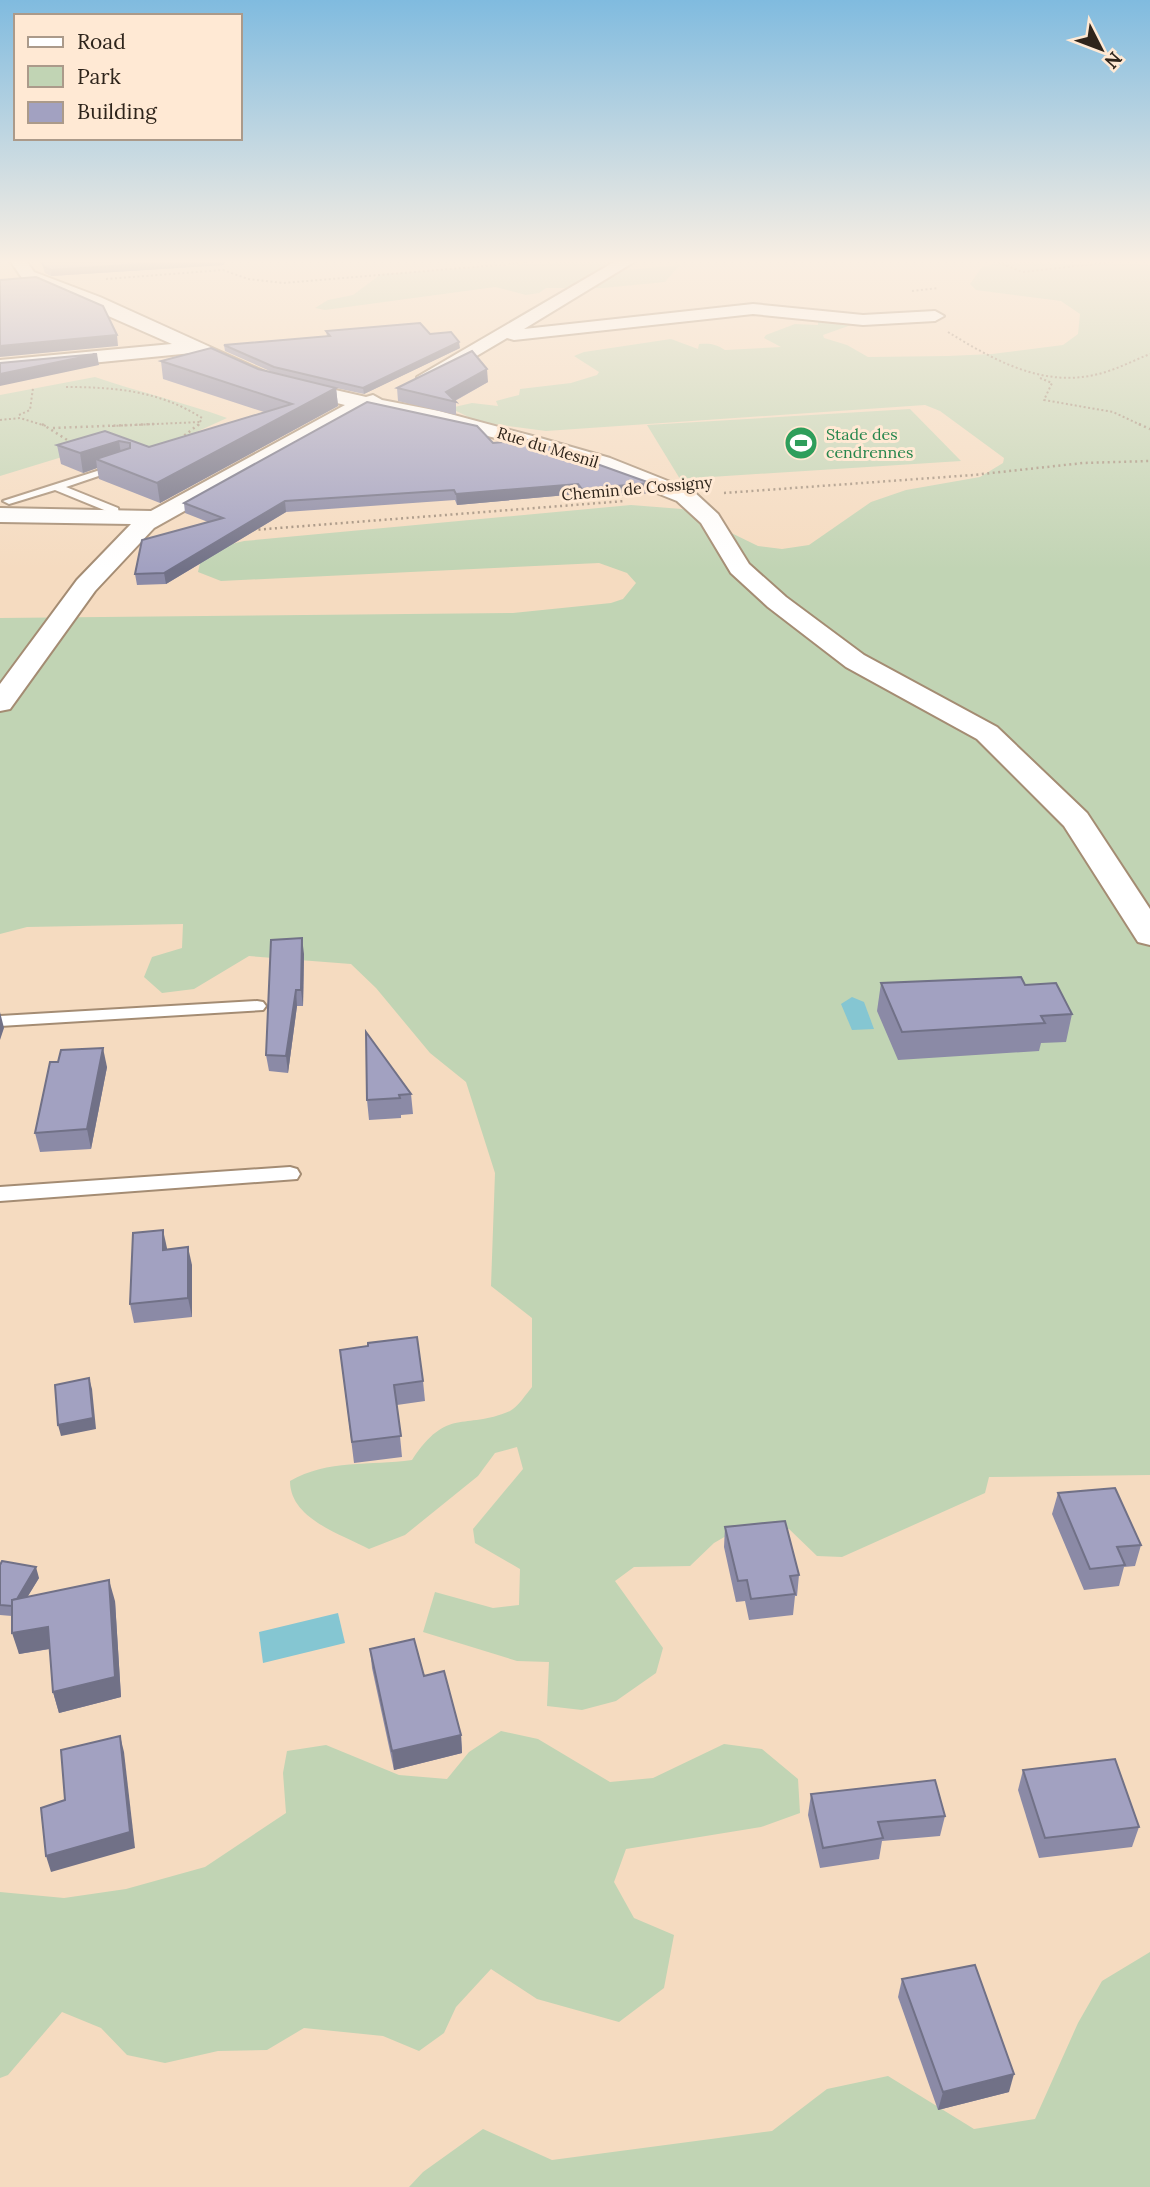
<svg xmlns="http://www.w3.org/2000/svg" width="1150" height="2187" viewBox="0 0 1150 2187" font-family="Lora,serif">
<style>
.green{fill:#c1d4b4}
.water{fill:#85c6d2}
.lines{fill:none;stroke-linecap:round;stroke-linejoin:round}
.service-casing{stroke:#a48c73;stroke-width:4}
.minor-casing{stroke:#a48c73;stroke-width:4}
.path-far1{stroke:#a18e7b;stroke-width:2;stroke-dasharray:2 2.5;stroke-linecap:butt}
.path{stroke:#a18e7b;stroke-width:2.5;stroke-dasharray:2 3.5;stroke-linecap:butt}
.service{fill:#fff;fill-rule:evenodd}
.minor{fill:#fff;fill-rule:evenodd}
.wall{fill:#8b8aa6}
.shaded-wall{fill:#717187}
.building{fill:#a2a1c1;stroke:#717187;stroke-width:2}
.labels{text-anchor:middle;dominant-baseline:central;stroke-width:6;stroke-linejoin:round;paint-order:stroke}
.far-leisure-label{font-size:16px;fill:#27864d;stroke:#ffe9d4;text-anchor:start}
.far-street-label{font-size:16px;fill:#2e241b;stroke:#ffe9d4}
</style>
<rect width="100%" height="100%" fill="#f5dbc0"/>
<g class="green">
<polygon points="565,262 609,262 607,268 615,271 680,265 665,282 603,288 546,288 539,293 526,295 495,287 325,310 315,308 328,300 353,295 381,274"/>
<path d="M1001 262 1150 265V1475L989 1477 985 1493 842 1557 817 1556 789 1529 747 1524 714 1543 690 1566 634 1567 615 1581 663 1648 656 1673 616 1701 582 1710 547 1706 549 1662 517 1661 423 1632 435 1592 493 1608 519 1605 520 1569 475 1543 473 1529 523 1469 517 1447 495 1453 478 1476 405 1535 369 1549C341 1534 290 1519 290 1481 328 1459 370 1466 412 1460 448 1406 463 1431 510 1411 518 1407 526 1394 532 1387V1318L491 1286 495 1173 466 1082 430 1053 376 988 351 964 249 956 194 989 162 993 144 977 152 957 182 948 183 924 27 927 0 934V618L513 613 611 603 623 599 636 583 627 573 599 563 221 581 198 572 200 563 223 546 244 541 631 505 682 509 758 546 782 549 809 545 871 502 906 490 980 477 1003 463 1004 458 940 411 925 405 546 431 479 422 450 408 472 403 498 406 496 401 519 395 520 389 571 383 597 375 599 372 574 356 584 352 671 339 698 349 699 344C710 343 716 344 725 350L781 347 764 338 766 335 795 324 818 325V321L764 314 827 310 846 314 851 325 823 335 824 338 847 345 868 357 948 356 992 354 1063 345 1078 334 1080 314 1061 301 976 290 970 284 982 267Z"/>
<path d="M95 377C139 392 186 403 227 418L161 448 98 446 0 476V395Z"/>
<polygon points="910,409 961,461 680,479 647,425"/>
<polygon points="501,1731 538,1739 610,1782 653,1778 724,1744 762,1749 798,1779 800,1813 761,1827 626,1849 614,1882 634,1918 674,1935 664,1988 619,2022 537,1999 491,1969 456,2007 444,2033 419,2051 383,2036 304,2028 267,2050 218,2051 165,2063 127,2055 101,2028 62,2012 8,2075 0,2078 0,1892 64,1898 126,1889 205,1867 286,1813 283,1773 287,1751 326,1745 399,1775 447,1779 469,1752"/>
<polygon points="1150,1952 1150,2187 409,2187 423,2172 483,2129 552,2160 772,2131 827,2089 888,2076 974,2129 1035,2119 1078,2023 1102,1981"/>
</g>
<g class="water">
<polygon points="852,997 864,1002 874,1029 852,1030 841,1004"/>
<polygon points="338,1613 345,1643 263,1663 259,1632"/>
</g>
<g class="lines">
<defs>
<g id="service">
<polygon points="119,464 128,466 66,487 118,508 120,519 112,519 109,512 55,490 9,504 3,501"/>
<polygon points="257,1001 263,1002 266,1006 263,1010 0,1026 0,1016"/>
<polygon points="290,1167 297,1169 300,1174 297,1179 0,1201 0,1187"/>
</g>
<g id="minor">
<polygon points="11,262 27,262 34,272 100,297 274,376 366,397 373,395 382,400 439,411 540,438 610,458 693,491 718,514 749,564 786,597 864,655 997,727 1087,813 1150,909 1150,945 1138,942 1064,826 977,739 846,667 768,607 731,573 701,523 677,501 594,468 526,446 437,423 368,409 363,411 154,528 95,591 10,709 0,711 0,684 77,580 131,524 0,522 0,508 151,511 345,405 260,384 192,353 0,372 0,360 172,344 22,278"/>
<polygon points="614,262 634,262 524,329 753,304 863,315 935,311 944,316 935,321 863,325 753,314 514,340 507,338 434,381 420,381 417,377"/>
</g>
</defs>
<use href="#service" class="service-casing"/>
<use href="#minor" class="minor-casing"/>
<g class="path-far1">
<polyline points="998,262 1022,272 1113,262"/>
<polyline points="106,279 223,270 248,279 283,283 534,262"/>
<polyline points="912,291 938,288"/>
<path d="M948 332C992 359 1041 387 1094 375 1114 371 1132 361 1150 354"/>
<polyline points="1040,378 1052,383 1044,400 1113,412 1143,426"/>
<path d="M66 387C115 387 160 391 202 418L198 426"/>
<polyline points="19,415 30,410 33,388"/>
<polyline points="0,420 20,418 46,426"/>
<polyline points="112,426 200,422"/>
</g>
<g class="path">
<polyline points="42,424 72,443"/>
<polyline points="1139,424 1150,429"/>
<polyline points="53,428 155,424"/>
<polyline points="180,439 199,424"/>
<polyline points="724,493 973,475 1083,463 1150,461"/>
<polyline points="253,530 625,501"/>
</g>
<use href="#service" class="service"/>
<use href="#minor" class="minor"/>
</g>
<g class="wall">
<polygon points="41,262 224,262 224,265 51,276 45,273"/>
<polygon points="326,331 430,334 460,348 364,394 336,388 338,406 160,503 99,479 97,468 83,473 61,464 57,445 105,431 149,447 264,412 163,379 161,361 258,369 272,372 225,351 224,345 327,336"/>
<polygon points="488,382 455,401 456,402 456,415 398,401 397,388"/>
<polygon points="493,443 649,493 582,499 578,494 457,505 455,500 286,512 166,584 137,585 135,574 208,522 185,513 184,503"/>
<polygon points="304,954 303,1006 297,1006 288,1073 269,1071 266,1055"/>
<polygon points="881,983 1025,985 1072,1014 1066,1042 1041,1043 1039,1051 898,1060 877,1011"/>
<polygon points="366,1032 411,1094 413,1114 401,1115 401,1118 369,1120 367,1100"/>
<polygon points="58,1062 107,1067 91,1149 40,1152 35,1133"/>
<polygon points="167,1249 192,1265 192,1317 134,1323 130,1304"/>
<polygon points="340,1350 423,1381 425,1401 397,1405 402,1457 354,1463"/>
<polygon points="1058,1493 1141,1545 1135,1566 1124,1567 1119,1586 1084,1590 1052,1514"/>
<polygon points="725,1527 799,1575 797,1596 795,1596 793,1615 749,1620 745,1601 736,1602 724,1547"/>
<polygon points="0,1565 39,1578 28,1596 115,1601 121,1697 59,1713 53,1692 50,1649 19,1654 12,1616 0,1615"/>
<polygon points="370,1649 424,1676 461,1735 462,1753 394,1770 372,1668"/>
<polygon points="1023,1770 1139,1827 1132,1847 1039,1858 1018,1790"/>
<polygon points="811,1794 945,1816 940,1836 882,1841 879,1859 820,1868 808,1815"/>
<polygon points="902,1979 1009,2092 938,2110 898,1997"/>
</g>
<g class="shaded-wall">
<polygon points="169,262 224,262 224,265 51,276 51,270"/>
<polygon points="117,335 118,346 0,357 0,346"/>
<polygon points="459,342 460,348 364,394 363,388"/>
<polygon points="97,354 99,365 0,386 0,374"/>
<polygon points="487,369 488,382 454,401 446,392"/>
<polygon points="336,388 338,406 160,503 157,483"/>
<polygon points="119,441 122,460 96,459 97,468 83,473 80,453"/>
<polygon points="650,483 649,493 582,499 582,489"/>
<polygon points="578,484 578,494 457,505 456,494"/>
<polygon points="285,501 286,512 166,584 164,573"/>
<polygon points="302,938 304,954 303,1006 301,990"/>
<polygon points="296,990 297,1006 288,1073 286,1056"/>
<polygon points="0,1012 4,1028 0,1040"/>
<polygon points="103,1048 107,1067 91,1149 87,1129"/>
<polygon points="163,1230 167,1248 167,1268 163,1250"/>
<polygon points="188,1247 192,1265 192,1317 188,1298"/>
<polygon points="89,1378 92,1389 96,1429 61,1436 58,1425"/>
<polygon points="36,1567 39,1578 15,1617 12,1606"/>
<polygon points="109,1580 115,1601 121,1697 59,1713 53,1692"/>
<polygon points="48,1627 54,1648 19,1654 12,1633"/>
<polygon points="461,1735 462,1753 394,1770 392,1751"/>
<polygon points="120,1736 124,1752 135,1848 51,1872 46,1856"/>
<polygon points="1014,2074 1009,2092 938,2110 943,2092"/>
</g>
<g class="building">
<polygon points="42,262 169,262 51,270 44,267"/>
<polygon points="36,277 103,306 117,335 0,346 0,280"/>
<polygon points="420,323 430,334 451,332 459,342 363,388 274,367 224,345 330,336 326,331"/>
<polygon points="211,348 258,369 336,388 157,483 96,459 130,448 130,443 119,441 80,453 57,445 105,431 149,447 292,404 161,361"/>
<polygon points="472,351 487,369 446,392 456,402 397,388"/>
<polygon points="97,354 0,374 0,363"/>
<polygon points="367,402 477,426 493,443 530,440 650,483 582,489 578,484 456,494 454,490 285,501 164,573 135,574 142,540 223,518 184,503"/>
<polygon points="302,938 301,990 296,990 286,1056 266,1055 271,940"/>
<polygon points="1021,977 1025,985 1056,983 1072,1014 1041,1016 1045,1023 902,1032 881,983"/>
<polygon points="366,1032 411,1094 399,1095 400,1098 367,1100"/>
<polygon points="103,1048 87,1129 35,1133 50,1062 58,1062 61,1050"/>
<polygon points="163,1230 163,1250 188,1247 188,1298 130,1304 133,1233"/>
<polygon points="417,1337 423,1381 394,1385 401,1436 352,1442 340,1350 368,1346 368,1343"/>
<polygon points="89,1378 93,1418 58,1425 55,1385"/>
<polygon points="1115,1488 1141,1545 1117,1547 1125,1565 1090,1569 1058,1493"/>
<polygon points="785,1521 799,1575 790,1576 795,1594 751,1599 747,1580 738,1581 725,1527"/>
<polygon points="2,1561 36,1567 17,1599 12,1600 12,1606 0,1605 0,1565"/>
<polygon points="109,1580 115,1677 53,1692 48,1627 12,1633 12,1600"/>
<polygon points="414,1639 424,1676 444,1671 461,1735 392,1751 370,1649"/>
<polygon points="120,1736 130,1832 46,1856 41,1808 65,1800 61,1750"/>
<polygon points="1115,1759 1139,1827 1045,1838 1023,1770"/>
<polygon points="935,1780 945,1816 878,1822 883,1838 823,1848 811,1794"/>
<polygon points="975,1965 1014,2074 943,2092 902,1979"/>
</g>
<linearGradient id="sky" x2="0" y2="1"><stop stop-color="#80bbdf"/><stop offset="0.46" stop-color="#faefe3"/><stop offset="1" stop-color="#faefe3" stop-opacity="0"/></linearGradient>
<rect width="1150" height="569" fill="url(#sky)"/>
<defs>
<symbol id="stadium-disc" viewBox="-11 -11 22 22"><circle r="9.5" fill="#2e9e5b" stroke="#ffe9d4"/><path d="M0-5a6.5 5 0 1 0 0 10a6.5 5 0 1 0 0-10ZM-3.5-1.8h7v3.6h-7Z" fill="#fff"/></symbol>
</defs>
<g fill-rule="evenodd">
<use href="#stadium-disc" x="782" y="424" width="38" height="38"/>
</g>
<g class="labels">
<g class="far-leisure-label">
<text x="826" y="434">Stade des<tspan x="826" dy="18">cendrennes</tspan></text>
</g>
<g class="far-street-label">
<text transform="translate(548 447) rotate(17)">Rue du Mesnil</text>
<text transform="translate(637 488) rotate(-5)">Chemin de Cossigny</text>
</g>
</g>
<rect x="14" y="14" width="228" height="126" fill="#ffe9d4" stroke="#ab9a8a" stroke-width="2"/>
<rect x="28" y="37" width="35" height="10" fill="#ffffff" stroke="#ab9a8a" stroke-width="2"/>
<text x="77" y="49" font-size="21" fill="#2e241b">Road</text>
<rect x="28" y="66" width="35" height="21" fill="#c1d4b4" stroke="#ab9a8a" stroke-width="2"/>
<text x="77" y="84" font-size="21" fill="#2e241b">Park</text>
<rect x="28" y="102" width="35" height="21" fill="#a2a1c1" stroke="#ab9a8a" stroke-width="2"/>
<text x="77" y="119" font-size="21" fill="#2e241b">Building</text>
<g transform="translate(1101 49) rotate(132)" stroke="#ffe9d4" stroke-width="5" paint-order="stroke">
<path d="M0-5L12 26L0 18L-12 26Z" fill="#2e241b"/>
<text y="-10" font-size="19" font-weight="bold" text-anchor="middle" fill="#2e241b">N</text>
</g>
</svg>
